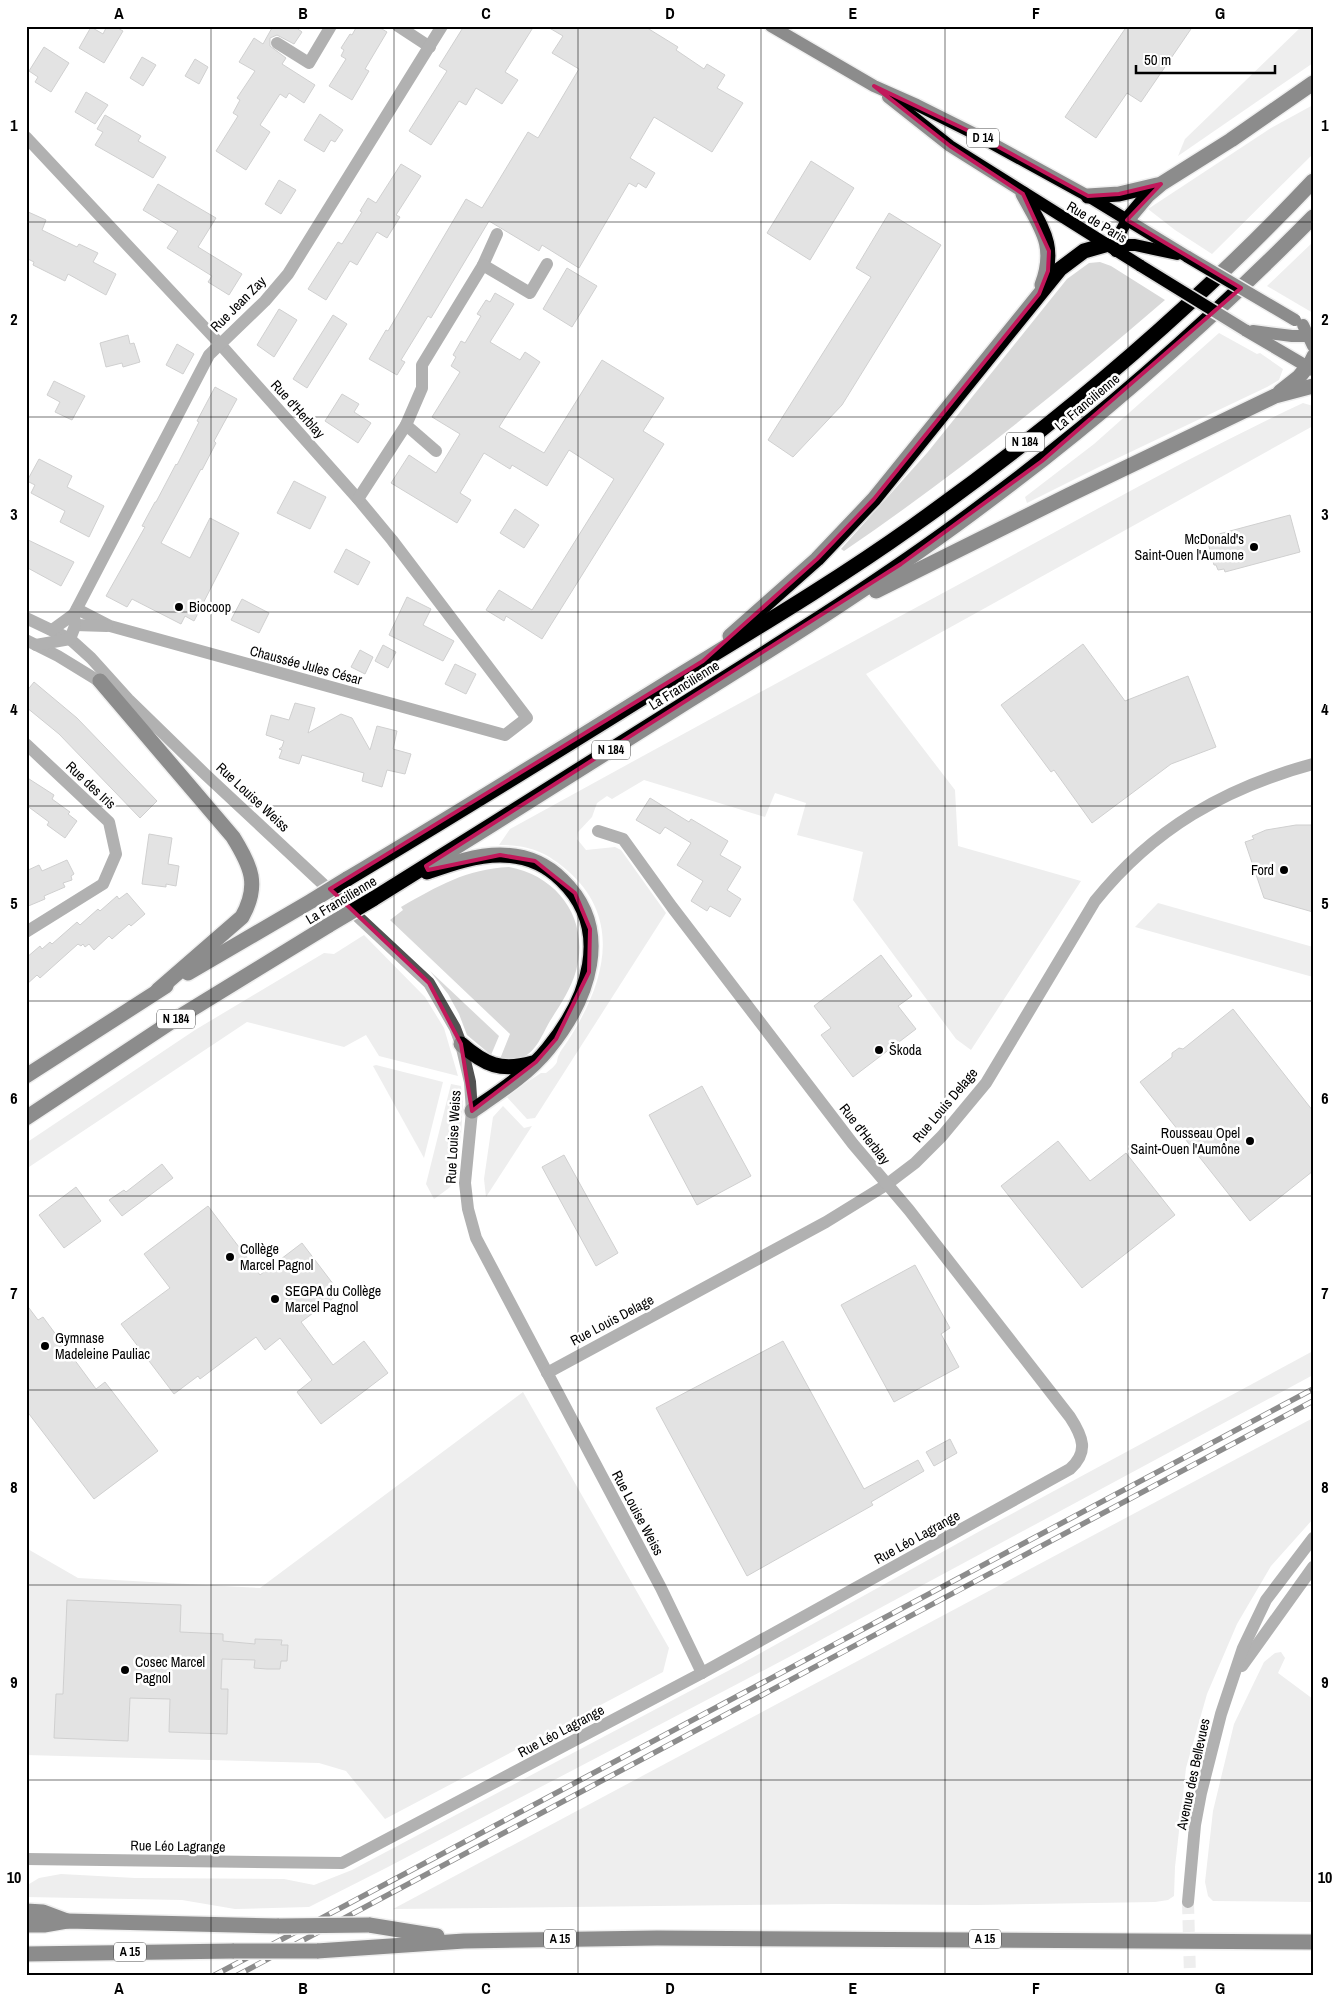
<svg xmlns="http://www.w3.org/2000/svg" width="1339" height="2002" viewBox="0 0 1339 2002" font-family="'Archivo Narrow',sans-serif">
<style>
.green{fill:#d9d9d9}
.building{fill:#c2c2c2;stroke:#969696}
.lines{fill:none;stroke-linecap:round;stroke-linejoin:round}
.minor-tunnel{stroke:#d9d9d9;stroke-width:12;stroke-dasharray:12 6;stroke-linecap:butt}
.major-casing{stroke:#dbdbdb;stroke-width:15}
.highway-casing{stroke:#dbdbdb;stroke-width:18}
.minor{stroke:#525252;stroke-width:12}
.major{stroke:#000;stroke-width:12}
.highway{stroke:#000;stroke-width:15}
.rail-casing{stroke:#000;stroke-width:5.5}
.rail{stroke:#fff;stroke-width:4;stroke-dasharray:11;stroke-linecap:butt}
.major-bridge-casing{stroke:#dbdbdb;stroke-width:15;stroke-linecap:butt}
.highway-bridge-casing{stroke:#dbdbdb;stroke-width:18;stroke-linecap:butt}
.major-bridge{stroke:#000;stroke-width:12}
.highway-bridge{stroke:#000;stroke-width:15}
.marked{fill:none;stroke:#c2185b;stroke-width:4;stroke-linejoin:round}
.grid{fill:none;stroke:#000;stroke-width:1;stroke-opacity:0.55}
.poi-dot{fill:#000;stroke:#fff;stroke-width:2}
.labels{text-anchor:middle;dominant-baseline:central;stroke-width:5;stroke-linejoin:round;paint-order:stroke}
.shield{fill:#fff;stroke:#4c4c4c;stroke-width:1}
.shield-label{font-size:12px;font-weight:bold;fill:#000}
.street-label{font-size:14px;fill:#000;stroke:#fff}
.poi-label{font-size:14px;fill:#000;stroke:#fff;text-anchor:start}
.neatline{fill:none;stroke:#000;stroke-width:2}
.grid-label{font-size:16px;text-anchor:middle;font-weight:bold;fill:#000}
</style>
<rect width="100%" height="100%" fill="#fff"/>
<g class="green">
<polygon points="1302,26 1313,26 1313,63 1178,156 1185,139"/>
<polygon points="1313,105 1313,154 1212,254 1175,230 1148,209 1271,128"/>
<polygon points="1313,242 1313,313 1267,286"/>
<path d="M1100 262 1111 266 1165 300C1062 389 957 474 844 551L841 549 927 453 1067 279 1089 263Z"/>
<polygon points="1219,333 1257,354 1260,353 1283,369 1279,380 1267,387 1101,466 1027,503 1025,497 1094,444"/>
<path d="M1303 403 1313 406V426L866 674 955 790 958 846 1081 881 971 1050 956 1039 853 900 863 852 797 835 806 803 775 793 765 817 644 780 612 799 607 796 597 803 592 817 578 832 577 839 586 850 615 847 621 850 666 913 535 1118 527 1119 506 1096 541 1073H546C550 1070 555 1066 557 1062 557 1062 558 1055 559 1055 560 1051 563 1048 565 1045 602 990 626 922 568 871 545 851 529 845 499 845L510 829C662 745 814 663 967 580 1078 520 1188 457 1303 403Z"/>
<path d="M509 867C559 876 590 921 576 971 571 989 560 1005 550 1021 543 1033 536 1052 523 1057 516 1061 508 1059 500 1059L510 1034 390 920 403 910 401 907C438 886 466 869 509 867Z"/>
<polygon points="1158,903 1313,947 1313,977 1135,927"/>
<polygon points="364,935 425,997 444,1028 458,1076 379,1056 366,1035 344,1047 247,1022 26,1169 26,1143 195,1030 324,953 334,954"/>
<polygon points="430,971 499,1036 491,1055 467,1035 459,1014 448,994"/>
<polygon points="376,1065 443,1082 424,1158 373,1066"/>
<polygon points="451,1084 461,1086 463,1103 461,1135 454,1182 449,1188 434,1199 426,1184"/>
<polygon points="503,1106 524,1128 532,1126 486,1197 484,1179 493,1117"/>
<polygon points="1313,1351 1313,1375 789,1657 386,1868 309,1907 235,1909 182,1900 26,1897 26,1886 39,1878 61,1874 135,1878 284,1879 314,1885 352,1870 741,1664 980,1531"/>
<polygon points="523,1392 669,1648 663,1672 385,1819 346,1771 319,1763 26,1755 26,1548 78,1578 260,1588"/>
<polygon points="1313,1418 1313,1519 1271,1566 1237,1624 1207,1694 1186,1768 1175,1867 1174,1896 1168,1900 1155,1902 976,1905 834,1904 393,1909"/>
<polygon points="1281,1652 1285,1658 1278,1673 1313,1699 1313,1902 1213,1901 1208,1896 1205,1882 1213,1811 1234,1724 1264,1662 1275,1653"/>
</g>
<g class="building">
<polygon points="107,26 114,26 123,31 104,63 79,48 91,27 103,34"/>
<polygon points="273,26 294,26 302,32 294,44 277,35 270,38 270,46 286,58 282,64 315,85 304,103 289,93 286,98 280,94 260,125 270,132 246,170 216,151 238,116 233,113 240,100 237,98 255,71 239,62 254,38 263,44"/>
<polygon points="357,26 377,26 387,32 365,69 369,71 352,100 329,86 346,59 341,56 344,50 341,48 350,34 352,35"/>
<polygon points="464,26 534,26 505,72 518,80 502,104 476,88 466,105 459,101 431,145 409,131 447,71 439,66"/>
<polygon points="546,26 644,26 678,47 676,50 704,69 707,64 725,75 717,88 743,103 712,152 654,117 630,158 655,173 646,188 638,183 636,187 629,183 579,268 542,245 539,251 489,221 431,318 428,316 401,360 405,362 397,375 369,359 386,330 388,331 466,199 482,208 528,132 538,138 579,69 552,53 563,36"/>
<polygon points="1127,26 1193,26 1141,102 1127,93 1096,138 1065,117"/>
<polygon points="44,47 69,63 51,92 35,82 38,77 29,71"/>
<polygon points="142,57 156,65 143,86 130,78"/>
<polygon points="195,59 208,67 199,84 185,76"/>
<polygon points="86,92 108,105 95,124 75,112"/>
<polygon points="320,114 343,130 335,142 331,140 324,152 304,140"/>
<polygon points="105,115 141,136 138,141 166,157 153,178 95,145 103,132 97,129"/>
<polygon points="811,161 854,188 810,260 767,233"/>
<polygon points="401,164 421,176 396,215 400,217 387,238 377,232 357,265 350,261 326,300 308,289 338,242 342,244 362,212 360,211 368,198 376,203"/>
<polygon points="279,180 296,190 281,214 265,204"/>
<polygon points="158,184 216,218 198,247 242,274 229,295 208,282 212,276 167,248 178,231 143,210"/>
<polygon points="26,211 46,220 42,230 77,247 79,244 98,253 93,262 116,274 106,295 68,274 65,281 33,265 34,262 28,259 26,261"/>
<polygon points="889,213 941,245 842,405 793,457 768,440 871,277 856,268"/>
<polygon points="567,268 597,286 572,327 543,309"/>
<polygon points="495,293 514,304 490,342 520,360 525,352 540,362 499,427 544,453 602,360 664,398 643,431 664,444 542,639 506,616 504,621 486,610 499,590 532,610 614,479 569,450 547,486 512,465 510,469 484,453 460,493 471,500 457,523 391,483 409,455 436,473 460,434 432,417 460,372 451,366 456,357 453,355 461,341 465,343 481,316 477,314 486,300 490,302"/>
<polygon points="279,309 297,320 274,357 257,345"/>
<polygon points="333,315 347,324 307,388 293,379"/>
<polygon points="128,335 130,344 134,343 140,362 123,367 122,363 106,367 100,343"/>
<polygon points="177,344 194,354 183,374 166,365"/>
<polygon points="54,381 85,396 72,420 55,412 60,402 47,395"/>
<polygon points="215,387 237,399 214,441 216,443 202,470 201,469 161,543 190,558 210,518 239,533 194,621 185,616 181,624 132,599 127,607 106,596 145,527 142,526 155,502 156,502 176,464 177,465 199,422 197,421"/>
<polygon points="342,394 359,404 354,412 371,423 358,443 325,421"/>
<polygon points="39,459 72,476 67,487 104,506 89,537 60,522 65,511 31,493 35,485 27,481"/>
<polygon points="294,481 326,497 310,529 277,513"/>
<polygon points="515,509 539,525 524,548 500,533"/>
<polygon points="1290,515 1300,552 1225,572 1224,569 1218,570 1216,565 1214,565 1208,543 1216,541 1215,535"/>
<polygon points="26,539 74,562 61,586 26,567"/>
<polygon points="346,549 370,562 358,585 334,572"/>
<polygon points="407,597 431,609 423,625 454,641 443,661 389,635"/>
<polygon points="242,599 269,613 259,633 231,620"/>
<polygon points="1083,644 1125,701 1188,676 1216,747 1171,764 1092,823 1054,770 1051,772 1001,705"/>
<polygon points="383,645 396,652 388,668 375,661"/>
<polygon points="360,650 373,657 365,674 351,667"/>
<polygon points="455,664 476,674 466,694 445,684"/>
<polygon points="34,682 77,718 157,801 140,818 59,734 26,707 26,692"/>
<polygon points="295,703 315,708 308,733 341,714 352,718 370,750 377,726 397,731 393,749 411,754 405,774 387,770 382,787 362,781 364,773 302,755 299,764 279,758 282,750 279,749 282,747 284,741 266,735 271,715 289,720"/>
<polygon points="26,777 54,795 52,799 70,812 68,814 77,821 65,838 47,825 49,822 26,805"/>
<polygon points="650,798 689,822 691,819 728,841 720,855 741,867 727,890 741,899 730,917 710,906 707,911 691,901 703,881 677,865 691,843 665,827 660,834 636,820"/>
<polygon points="1296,825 1313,825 1313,912 1264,898 1245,842 1254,839 1252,836 1266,830"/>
<polygon points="149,834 172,838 168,864 179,866 176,886 166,884 166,887 142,884"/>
<polygon points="67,860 74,874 71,876 72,880 63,883 65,887 44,896 45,899 26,907 26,871 39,865 42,871"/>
<polygon points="127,893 145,914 131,926 129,924 112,939 109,936 94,950 89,944 85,947 83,944 81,946 78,944 40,978 37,975 26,985 26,958 40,946 42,949 50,942 52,944 77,922 80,925 98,909 100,911 117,896 119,899"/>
<polygon points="881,955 912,996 898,1006 916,1029 853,1077 821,1035 831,1028 814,1006"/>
<polygon points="1233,1009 1313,1111 1313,1171 1250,1221 1140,1082 1172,1057 1172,1053 1179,1048 1183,1049"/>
<polygon points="702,1086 751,1176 697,1205 649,1115"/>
<polygon points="1058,1141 1090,1181 1126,1153 1175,1215 1082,1288 1001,1186"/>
<polygon points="564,1155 618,1253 596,1266 542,1167"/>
<polygon points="162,1164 173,1178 122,1216 109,1200 124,1190 126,1192"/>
<polygon points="76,1187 101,1221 64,1248 39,1215"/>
<polygon points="208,1206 260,1275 302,1243 340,1293 301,1322 333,1365 364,1341 388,1373 321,1424 297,1392 312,1380 280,1338 265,1350 256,1337 200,1379 198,1376 174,1394 121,1324 170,1288 144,1254"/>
<polygon points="915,1265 950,1328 941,1334 959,1367 894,1402 841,1305"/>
<polygon points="26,1304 38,1320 43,1317 96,1389 105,1382 158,1451 94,1499 26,1410"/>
<polygon points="783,1341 864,1489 918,1460 924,1471 871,1502 873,1505 747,1576 656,1408"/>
<polygon points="950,1439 957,1453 934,1466 926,1452"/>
<polygon points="67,1600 181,1605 180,1632 223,1634 223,1641 255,1644 255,1639 282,1640 281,1645 288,1645 287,1661 281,1661 280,1669 267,1669 254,1668 255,1660 222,1659 221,1689 228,1689 227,1734 169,1732 170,1699 130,1698 128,1741 54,1738 56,1694 63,1694"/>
</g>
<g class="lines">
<polyline class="minor-tunnel" points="1188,1902 1190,1976"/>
<defs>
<g id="major">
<polyline points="771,26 874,86 917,105 975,134 1088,196 1188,257"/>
<polyline points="888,97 950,146 1141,266"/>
<polyline points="1105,245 1135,245 1177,254"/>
<polyline points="1116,251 1119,235 1127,220"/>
<polyline points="1303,325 1313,346"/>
<polyline points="1245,330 1313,370"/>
<polyline points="1253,331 1292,336 1313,336"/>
<polyline points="1307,367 1313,355"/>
</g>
<g id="highway">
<path d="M1023 194C1041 228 1057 245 1042 285"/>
<polyline points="1088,196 1119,194 1157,185"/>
<polyline points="1127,220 1148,195 1161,184 1231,140 1313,83"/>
<polyline points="1280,392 1299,377 1307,367"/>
<polyline points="876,591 1069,495 1275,396 1313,386"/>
<polyline points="730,636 817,559 874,499 1060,269 1084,251 1105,245"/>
<path d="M100 681 233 837C251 866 260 885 242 917L158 990"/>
<path d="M427 872C450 864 475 855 500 855 524 855 545 863 562 880 614 930 588 1000 548 1049 528 1074 498 1093 472 1111"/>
<path d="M347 879C454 815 559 750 665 684 748 633 833 583 913 526 1057 424 1192 309 1313 181"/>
<path d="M373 899C479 833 584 767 690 700 791 637 892 574 987 502 1103 416 1211 320 1313 217"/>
<polyline points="188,973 313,900"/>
<path d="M461 1044C485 1065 501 1072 533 1063"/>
<polyline points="26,1076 166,986"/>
<polyline points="26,1118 171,1022 329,925"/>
<polyline points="26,1911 43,1912 67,1921"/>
<polyline points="26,1925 44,1925 67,1921 279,1926"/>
<polyline points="369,1925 437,1936"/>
<polyline points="317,1951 464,1941 657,1938 1313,1942"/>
<polyline points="26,1954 234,1951"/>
</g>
</defs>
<use href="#major" class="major-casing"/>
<use href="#highway" class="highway-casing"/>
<g class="minor">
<polyline points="398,26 430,47"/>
<polyline points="277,43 309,63 331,26"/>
<polyline points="26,137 220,344 358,499 392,540 527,718 505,735 110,626 77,609"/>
<polyline points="483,265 497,234"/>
<polyline points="406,425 436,451"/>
<polyline points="358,499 406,425 422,388 422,365 483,265 530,293 547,264"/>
<polyline points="74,614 209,355 265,301 288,274 442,26"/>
<polyline points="26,618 70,639 91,658 128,699 206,775 429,983 455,1028 461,1044 470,1082 472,1111 465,1183 468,1209 476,1238 661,1588 702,1673"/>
<polyline points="75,625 107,626"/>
<polyline points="26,640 58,656 107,686"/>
<polyline points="36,645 70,639 75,626 74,614 52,630"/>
<polyline points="26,744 109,822 116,854 103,884 26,932"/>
<path d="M547 1373 826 1222 886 1185 915 1163 942 1136 986 1083 1095 901C1153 829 1224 788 1313 764"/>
<polyline points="1242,1666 1313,1567"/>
<path d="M26 1859 342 1863 702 1673 1070 1469C1089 1452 1083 1437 1070 1417L909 1210 853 1144 672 907 623 839 598 831"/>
<polyline points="1188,1902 1195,1825 1201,1793 1221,1714 1243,1648 1266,1600 1313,1538"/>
</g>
<use href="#major" class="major"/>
<use href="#highway" class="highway"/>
<defs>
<g id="rail">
<polyline points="213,1976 1313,1389"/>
<polyline points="236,1976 1313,1401"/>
</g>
</defs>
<use href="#rail" class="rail-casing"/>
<use href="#rail" class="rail"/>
<defs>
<g id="major-bridge">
<polyline points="1188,257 1295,320"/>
<polyline points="1141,266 1245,330"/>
</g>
<g id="highway-bridge">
<polyline points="313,900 347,879"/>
<polyline points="329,925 373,899"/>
<polyline points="279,1926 369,1925"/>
<polyline points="234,1951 317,1951"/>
</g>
</defs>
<use href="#major-bridge" class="major-bridge-casing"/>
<use href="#highway-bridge" class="highway-bridge-casing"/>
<use href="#major-bridge" class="major-bridge"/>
<use href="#highway-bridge" class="highway-bridge"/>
</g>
<path d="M0 0H1339V2002H0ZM874 86 975 134 1088 196 1119 194 1161 184 1127 220 1241 288 1042 461 901 564 426 866 428 870 500 855 535 861 575 893 590 929 589 972 556 1039 536 1062 472 1111 461 1044 429 983 330 889 703 661 817 559 874 499 1039 294 1048 271 1049 251 1023 194 950 146Z" fill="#fff" fill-opacity=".55" fill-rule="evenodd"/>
<path class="marked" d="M874 86 975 134 1088 196 1119 194 1161 184 1127 220 1241 288 1042 461 901 564 426 866 428 870 500 855 535 861 575 893 590 929 589 972 556 1039 536 1062 472 1111 461 1044 429 983 330 889 703 661 817 559 874 499 1039 294 1048 271 1049 251 1023 194 950 146Z"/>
<path class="grid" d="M211 26V1976M394 26V1976M578 26V1976M761 26V1976M945 26V1976M1128 26V1976M26 222H1313M26 417H1313M26 612H1313M26 806H1313M26 1001H1313M26 1196H1313M26 1390H1313M26 1585H1313M26 1780H1313"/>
<g class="poi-dot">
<circle cx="1254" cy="547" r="5"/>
<circle cx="179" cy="607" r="5"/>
<circle cx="1284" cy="870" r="5"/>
<circle cx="879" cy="1050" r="5"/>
<circle cx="1250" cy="1141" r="5"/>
<circle cx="230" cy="1257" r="5"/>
<circle cx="275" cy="1299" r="5"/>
<circle cx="45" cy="1346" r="5"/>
<circle cx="125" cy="1670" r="5"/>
</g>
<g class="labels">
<g class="shield">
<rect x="967" y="128.5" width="32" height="19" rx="4"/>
<rect x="1006" y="432.5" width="38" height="19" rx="4"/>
<rect x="592" y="740.5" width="38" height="19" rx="4"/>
<rect x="157" y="1009.5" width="38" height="19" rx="4"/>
<rect x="544" y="1929.5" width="32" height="19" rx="4"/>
<rect x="969" y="1929.5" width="32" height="19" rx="4"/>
<rect x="114" y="1942.5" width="32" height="19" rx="4"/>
</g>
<g class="shield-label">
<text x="983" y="138">D 14</text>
<text x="1025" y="442">N 184</text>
<text x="611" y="750">N 184</text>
<text x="176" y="1019">N 184</text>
<text x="560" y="1939">A 15</text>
<text x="985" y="1939">A 15</text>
<text x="130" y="1952">A 15</text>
</g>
<g class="street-label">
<text transform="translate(1097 222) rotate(31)">Rue de Paris</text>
<text transform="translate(238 304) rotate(-45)">Rue Jean Zay</text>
<text transform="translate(1087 402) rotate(-40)">La Francilienne</text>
<text transform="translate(298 409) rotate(48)">Rue d'Herblay</text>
<text transform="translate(306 665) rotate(15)">Chaussée Jules César</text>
<text transform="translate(684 685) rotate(-32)">La Francilienne</text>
<text transform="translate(91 785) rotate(43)">Rue des Iris</text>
<text transform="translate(253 797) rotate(43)">Rue Louise Weiss</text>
<text transform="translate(341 900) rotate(-31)">La Francilienne</text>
<text transform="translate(945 1105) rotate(-50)">Rue Louis Delage</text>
<text transform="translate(865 1134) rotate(52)">Rue d'Herblay</text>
<text transform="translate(453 1137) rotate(-87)">Rue Louise Weiss</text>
<text transform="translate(612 1320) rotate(-28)">Rue Louis Delage</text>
<text transform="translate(638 1513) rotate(62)">Rue Louise Weiss</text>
<text transform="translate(917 1537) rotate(-29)">Rue Léo Lagrange</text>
<text transform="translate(561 1731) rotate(-28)">Rue Léo Lagrange</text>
<text transform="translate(1193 1774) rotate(-78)">Avenue des Bellevues</text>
<text transform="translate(178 1846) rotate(1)">Rue Léo Lagrange</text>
</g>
<g class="poi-label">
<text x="1244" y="539" text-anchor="end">McDonald's<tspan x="1244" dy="16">Saint-Ouen l'Aumone</tspan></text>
<text x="189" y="607">Biocoop</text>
<text x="1274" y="870" text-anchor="end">Ford</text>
<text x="889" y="1050">Škoda</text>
<text x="1240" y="1133" text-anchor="end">Rousseau Opel<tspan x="1240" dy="16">Saint-Ouen l'Aumône</tspan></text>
<text x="240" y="1249">Collège<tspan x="240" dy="16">Marcel Pagnol</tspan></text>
<text x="285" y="1291">SEGPA du Collège<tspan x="285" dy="16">Marcel Pagnol</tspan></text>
<text x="55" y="1338">Gymnase<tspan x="55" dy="16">Madeleine Pauliac</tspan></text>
<text x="135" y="1662">Cosec Marcel<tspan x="135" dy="16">Pagnol</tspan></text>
</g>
</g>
<rect width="1339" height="2002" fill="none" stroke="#ffffff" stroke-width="55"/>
<path d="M1136 65v8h139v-8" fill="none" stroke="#000000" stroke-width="2.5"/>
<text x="1144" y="65" font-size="15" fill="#000000" stroke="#ffffff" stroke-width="4" paint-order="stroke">50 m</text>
<rect x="28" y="28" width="1284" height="1946" class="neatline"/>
<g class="grid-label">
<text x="119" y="19">A</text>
<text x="303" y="19">B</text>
<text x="486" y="19">C</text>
<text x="670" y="19">D</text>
<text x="853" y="19">E</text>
<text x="1036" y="19">F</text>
<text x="1220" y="19">G</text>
<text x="14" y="131">1</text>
<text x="1325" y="131">1</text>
<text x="14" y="325">2</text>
<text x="1325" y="325">2</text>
<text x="14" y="520">3</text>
<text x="1325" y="520">3</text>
<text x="14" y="715">4</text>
<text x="1325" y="715">4</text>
<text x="14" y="909">5</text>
<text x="1325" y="909">5</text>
<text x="14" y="1104">6</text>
<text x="1325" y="1104">6</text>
<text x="14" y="1299">7</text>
<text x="1325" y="1299">7</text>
<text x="14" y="1493">8</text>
<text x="1325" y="1493">8</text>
<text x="14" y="1688">9</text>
<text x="1325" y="1688">9</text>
<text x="14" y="1883">10</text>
<text x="1325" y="1883">10</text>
<text x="119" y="1994">A</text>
<text x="303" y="1994">B</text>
<text x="486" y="1994">C</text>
<text x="670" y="1994">D</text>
<text x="853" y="1994">E</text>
<text x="1036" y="1994">F</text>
<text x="1220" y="1994">G</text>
</g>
</svg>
